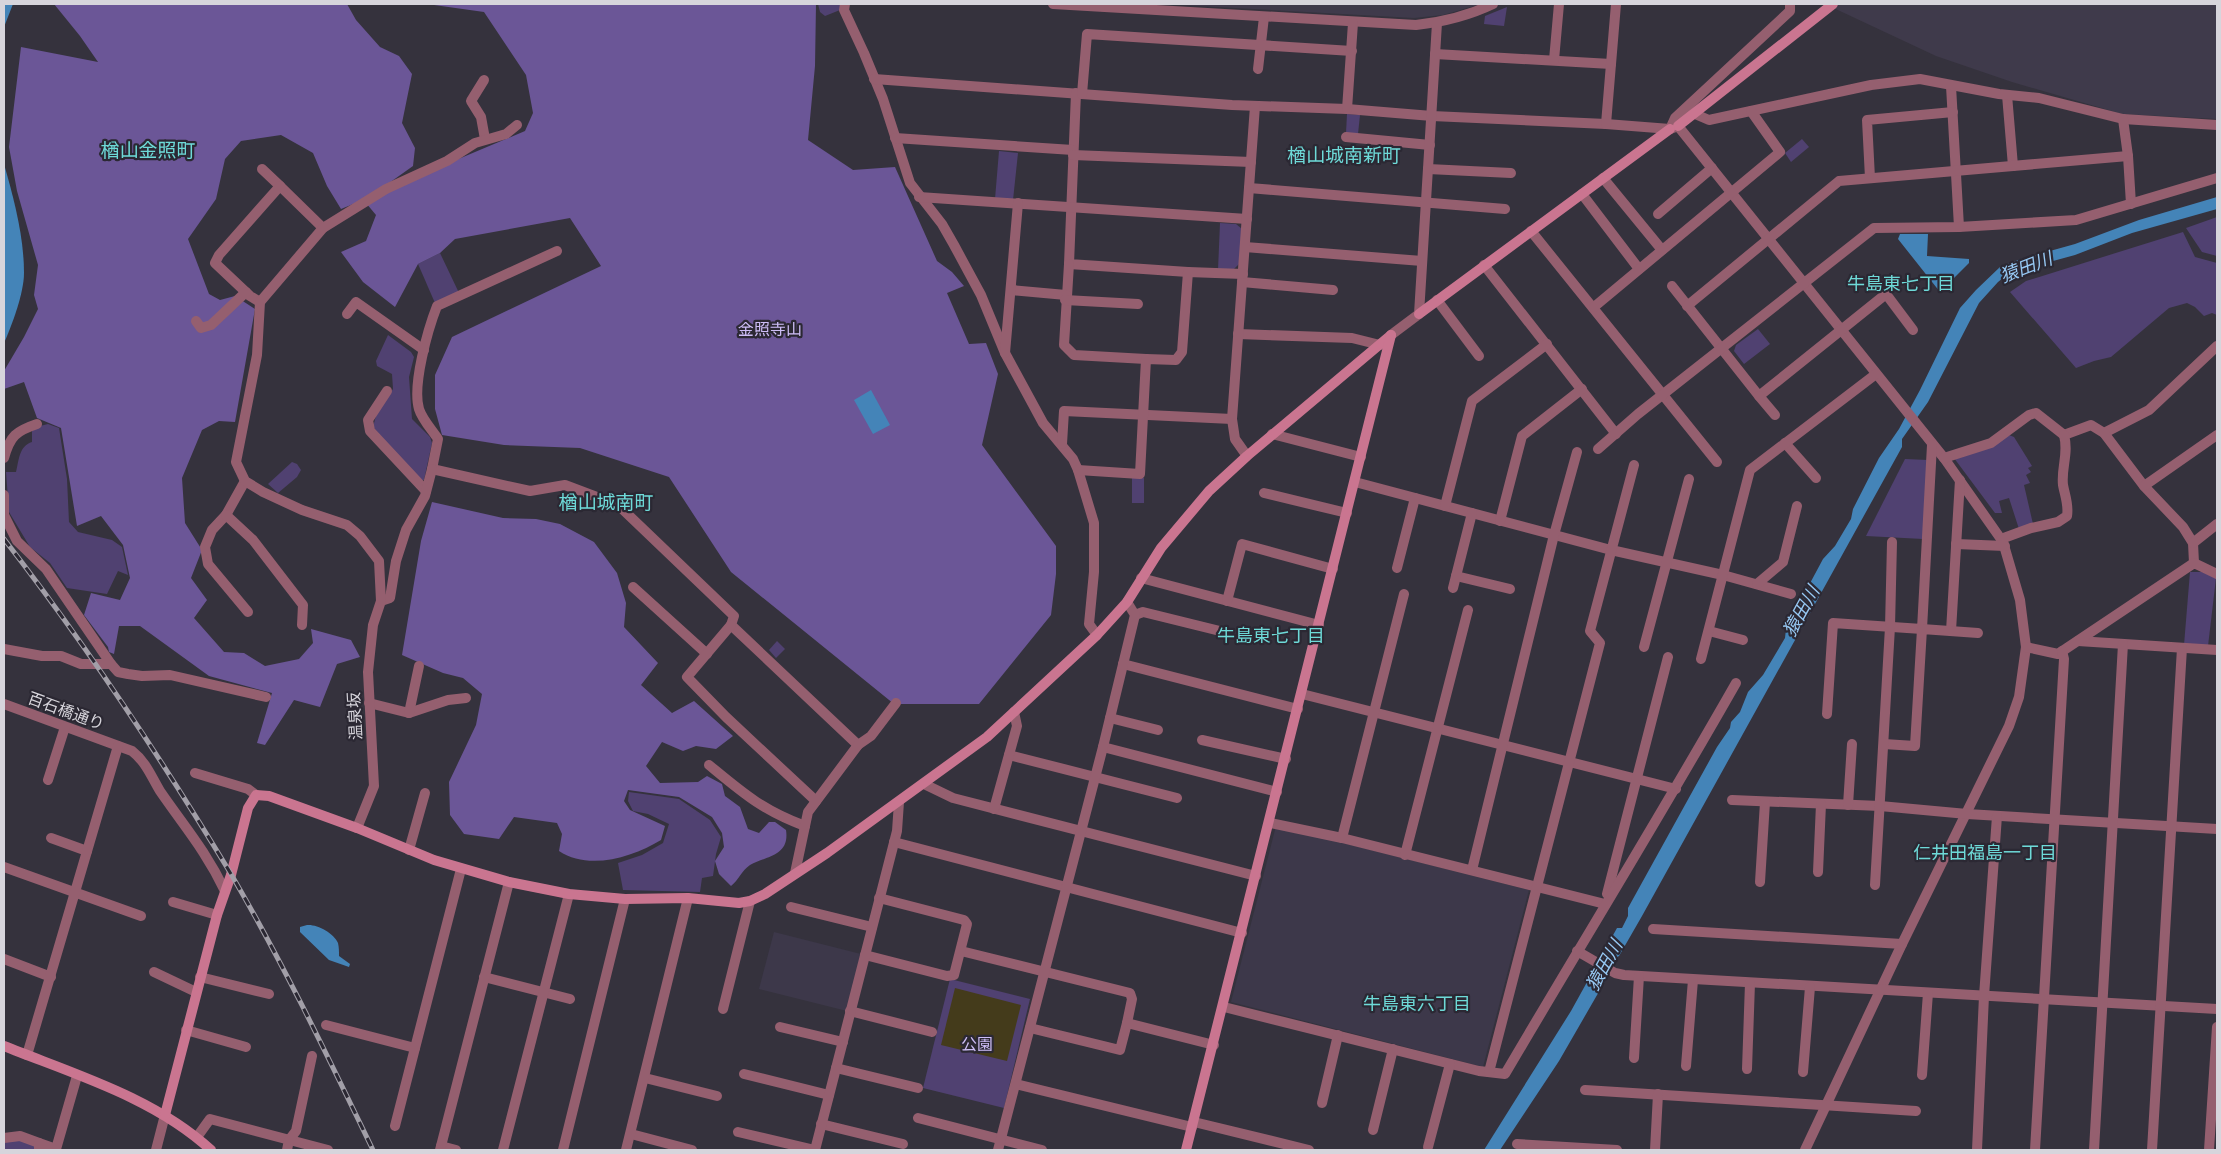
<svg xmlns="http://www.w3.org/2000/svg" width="2221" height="1154" viewBox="0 0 2221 1154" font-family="'Public Sans','Noto Sans JP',sans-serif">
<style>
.built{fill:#3f3a4b}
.education{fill:#3d384a}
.green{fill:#504171}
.forest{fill:#6b5697}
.sand{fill:#443b1b}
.water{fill:#4484b8}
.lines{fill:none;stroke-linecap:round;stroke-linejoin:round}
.street{stroke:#955f6f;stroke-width:10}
.secondary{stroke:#ca7590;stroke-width:10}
.rail-casing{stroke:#a29fa8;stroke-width:5}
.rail{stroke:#2b2833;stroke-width:3;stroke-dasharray:9;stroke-linecap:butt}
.labels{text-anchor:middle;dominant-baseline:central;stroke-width:4.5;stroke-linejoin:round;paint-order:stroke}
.park-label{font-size:16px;fill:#cdbdf6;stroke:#2b2833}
.street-label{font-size:16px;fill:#d7d5dc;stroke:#2b2833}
.water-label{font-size:18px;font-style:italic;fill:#97c9f4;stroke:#2b2833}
.neighbourhood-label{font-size:18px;fill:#6edad8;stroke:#2b2833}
.quarter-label{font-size:19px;fill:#6edad8;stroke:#2b2833}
</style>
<rect width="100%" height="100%" fill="#35323d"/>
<g class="built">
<polygon points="1162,4 1481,4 1443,15 1414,18"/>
<polygon points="1825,4 2217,4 2217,119 2122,114 2012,82 1936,56"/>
</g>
<g class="education">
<polygon points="1276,826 1529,890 1483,1067 1231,1002"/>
<polygon points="774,932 861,954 847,1011 759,989"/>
</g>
<g class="green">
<polygon points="818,4 840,4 840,10 825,16 820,12"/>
<polygon points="1507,7 1504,26 1484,24 1485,16"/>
<polygon points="1347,114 1360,115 1358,134 1346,133"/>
<polygon points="1802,139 1809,147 1791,162 1785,153"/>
<polygon points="999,151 1018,153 1013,200 995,199"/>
<polygon points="2217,217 2217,256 2202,252 2186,228"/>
<polygon points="1220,223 1236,224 1242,229 1239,264 1233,270 1218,270"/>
<polygon points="2183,232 2195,257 2217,263 2217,315 2212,313 2204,316 2195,307 2187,303 2169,308 2111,357 2094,361 2076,368 2010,292 2026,281"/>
<polygon points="440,253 460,295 435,303 418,264"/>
<polygon points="1758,329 1770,344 1744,364 1734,351 1736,345"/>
<polygon points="388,335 411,352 414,357 409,377 412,419 430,437 432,443 424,480 418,480 373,427 377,412 393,389 392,374 377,366 376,361"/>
<path d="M48 424 59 428 67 479 69 522 78 532 112 540 122 547 128 575 118 571 107 594 67 588 50 563 30 547 9 512 6 472H16C19 460 19 446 32 442V428Z"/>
<polygon points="2009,435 2014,437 2032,466 2028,468 2031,472 2026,475 2030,483 2024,485 2033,524 2019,529 2009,498 1999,501 2002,513 1995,513 1954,458"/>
<polygon points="1905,459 1928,460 1923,539 1866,536"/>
<polygon points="292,462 297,464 301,470 297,477 278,493 268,484"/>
<rect x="1132" y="478" width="12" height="25"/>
<polygon points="2190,572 2202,572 2216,578 2208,646 2184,645"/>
<polygon points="777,641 785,649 776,658 769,650"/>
<polygon points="629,792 679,799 710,820 721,837 716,854 713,876 702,878 700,892 623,890 618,863 642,855 663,843 669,824 648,814 633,811 628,801"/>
<polygon points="950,979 1030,999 1004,1108 923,1088"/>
<polygon points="18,1138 37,1145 37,1150 4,1150 4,1141"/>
</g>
<g class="forest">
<polygon points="54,4 347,4 356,20 380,47 399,56 412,74 402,123 415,148 413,166 368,198 341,209 327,186 313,153 281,135 241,141 225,159 216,199 188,239 209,294 220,300 235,296 255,309 235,422 219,421 202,430 182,478 185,523 202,550 191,578 207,600 194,618 224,652 244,653 265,666 299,659 313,643 311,629 351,640 360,657 337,664 320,707 294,700 265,745 257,743 272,693 209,676 140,626 119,626 114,654 109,652 108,647 84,615 91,593 120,600 130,578 123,545 101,516 77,526 61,428 37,418 24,382 4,389 4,371 24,337 38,309 34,295 38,265 17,191 9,147 21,47 98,62 80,36"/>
<polygon points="427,4 816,4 815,66 808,140 853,170 895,167 937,261 952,272 964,286 947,293 969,344 986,343 998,374 982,445 1056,546 1056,574 1051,615 979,704 894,704 731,572 669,477 580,448 504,445 442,435 435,409 435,375 452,337 601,266 570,218 455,239 440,253 418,264 395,307 363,282 341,252 366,241 376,215 366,203 411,179 525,131 533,113 526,75 484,12"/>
<path d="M432 502 503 518 536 519 560 524 594 542 617 573 626 603 624 627 658 663 641 685 672 713 694 701 733 736 716 749 696 746 683 751 662 742 646 766 660 783 698 782 707 776 722 784 725 796 740 807 748 829 759 833 769 822H775L786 830C790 856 766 856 750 865 741 871 739 880 731 886L719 874 715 861 724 847 722 833 712 817 679 797 628 790 624 801 630 810 665 826 661 840C633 857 589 871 559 851L562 834 557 823 514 817 499 839 464 834 450 815 449 782 476 725 482 694 463 678 443 673 402 655 421 541Z"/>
</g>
<polygon class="sand" points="955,988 1021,1005 1007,1061 941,1045"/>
<g class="water">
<polygon points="4,4 13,4 4,27"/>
<path d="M4 164C14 199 24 237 24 273 24 293 12 325 4 343Z"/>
<polygon points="2217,197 2217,209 2132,233 2075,255 2009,273 1998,282 1979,303 1928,402 1902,439 1902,447 1642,916 1619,956 1612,960 1607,973 1608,976 1559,1061 1500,1150 1484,1150 1571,1011 1617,928 1622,928 1628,916 1628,908 1717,747 1730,728 1731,722 1740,712 1748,692 1763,675 1785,638 1786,629 1793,615 1823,559 1835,546 1851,519 1853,509 1879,458 1899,429 1920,390 1960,308 1976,290 2000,267 2021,259 2075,244 2139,220"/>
<polygon points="1900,234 1928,234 1927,256 1969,259 1969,263 1952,280 1949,289 1940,292 1898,239"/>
<polygon points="871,390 890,425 873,434 854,400"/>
<path d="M307 925C317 924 334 933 338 943 339 947 339 952 339 956L350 964 349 967 329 960 300 932V927Z"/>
</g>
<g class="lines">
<g class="street">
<polyline points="845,4 844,10 864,53 883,99 910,183 942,224 954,245 981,295 1005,353 1043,423 1073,459 1078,470 1094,523 1094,572 1089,624 1097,635"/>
<path d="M1053 4 1416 25C1443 22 1468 16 1493 4"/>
<polyline points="1435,54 1611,64"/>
<polyline points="1554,60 1559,4"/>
<polyline points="1258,69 1264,17"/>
<polyline points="874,79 1232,105 1347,109 1432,116 1606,124 1670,129 1678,126 1944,458 2003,542 2020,600 2026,647 2019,697 2009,726 1902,944 1805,1150"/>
<polyline points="484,80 471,101 481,117 485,139"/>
<polyline points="1951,86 1959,227"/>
<polyline points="1076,93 1069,264 1188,272"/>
<polyline points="1082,94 1087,34 1352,51"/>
<polyline points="2007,95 2013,166"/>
<polyline points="1347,109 1353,23"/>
<polyline points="1695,114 1709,120 1871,85 1920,79 1999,94 2039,98 2123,119 2217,125"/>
<polyline points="2123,119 2128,156 2131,204"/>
<polyline points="1606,124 1616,4"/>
<polyline points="1670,129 1675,118 1790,11 1790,4"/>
<polyline points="1346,137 1430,145"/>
<polyline points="895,138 1073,150"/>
<polyline points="1073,155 1251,162"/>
<polyline points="262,169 280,186"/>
<polyline points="1428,169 1511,173"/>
<polyline points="1603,178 1662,250"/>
<polyline points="1870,178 1867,120 1953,112"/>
<polyline points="1249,188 1505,209"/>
<polyline points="1582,194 1639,269"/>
<polyline points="919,197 1247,219"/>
<polyline points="1658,214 1712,168"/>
<polyline points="1531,231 1717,462"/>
<polyline points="1245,247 1422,261"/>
<path d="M557 251 437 306C428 329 412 385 419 409 422 419 432 430 438 439L432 469 530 491 565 485 618 505 734 616 731 625 858 745"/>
<polyline points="1069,264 1064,345 1074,355 1146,359"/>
<polyline points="1484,265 1616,434"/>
<polyline points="1242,282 1333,290"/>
<polyline points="1672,286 1759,396 1886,294 1913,330"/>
<polyline points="1011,290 1066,295"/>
<polyline points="1065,300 1138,304"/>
<polyline points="1437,300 1479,356"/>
<polyline points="260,302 250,296 215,263 219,255 280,186 323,228"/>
<polyline points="1687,306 1839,181 2128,156"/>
<polyline points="1594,307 1780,152 1751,111"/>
<polyline points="347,314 356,302 424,350"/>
<polyline points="196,321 201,328 211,325 246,292"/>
<polyline points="1238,334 1352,338 1380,345"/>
<polyline points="1391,335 1419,314 1437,23"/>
<polyline points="1005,353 1018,203"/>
<polyline points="387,391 368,420 370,431 426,491"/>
<polyline points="1759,396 1775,415"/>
<polyline points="2104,433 2149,410 2217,346"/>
<polyline points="1272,434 1361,457"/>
<polyline points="1785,443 1816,478"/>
<polyline points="1062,444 1064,411 1232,419"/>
<polyline points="1598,449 1638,414 1874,228 1959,227 2076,220 2217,178"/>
<polyline points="1247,456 1235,439 1232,419 1255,106"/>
<path d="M4 458C10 436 16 431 37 424"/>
<polyline points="1944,458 1991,443 2029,415 2036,413 2064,435 2091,425 2104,433 2144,486 2183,527 2193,543 2194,563"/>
<polyline points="1078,470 1140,474 1146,359 1176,360 1182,352 1188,272 1243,274"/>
<polyline points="245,481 226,515 212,530 205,547 208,564 248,612"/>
<polyline points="1355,482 1611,550 1723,575 1791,594"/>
<polyline points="2144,486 2217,435"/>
<polyline points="1264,493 1347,513"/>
<polyline points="4,495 4,515 17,541 46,569 111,664"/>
<polyline points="1445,506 1472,401 1547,344"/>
<polyline points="226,515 253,540 303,605 302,625"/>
<polyline points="1500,521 1522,436 1582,389"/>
<path d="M2001 539 2031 528 2058 522 2067 516C2069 505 2065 496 2063 485 2061 467 2069 454 2064 435"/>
<polyline points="2193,543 2217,524"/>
<polyline points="1956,544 2005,546"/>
<polyline points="1397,568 1415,498"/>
<polyline points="1456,576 1510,589"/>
<polyline points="1141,578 1319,625"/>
<polyline points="1757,584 1783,562 1797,506"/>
<polyline points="633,587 707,654"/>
<polyline points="1453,588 1472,513"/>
<polyline points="381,601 390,598 396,561 406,530 425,496 432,469"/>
<polyline points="1227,601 1242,544 1333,569"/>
<polyline points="1135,615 1143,612 1224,632"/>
<polyline points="731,625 687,677 726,717 816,801"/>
<polyline points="1709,631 1743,640"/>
<polyline points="1951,631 1960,480"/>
<polyline points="2078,641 2217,650"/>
<polyline points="1644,647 1689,479"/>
<polyline points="2026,647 2058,654 2194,563 2217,574"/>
<polyline points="4,649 42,656 61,656 81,664 111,664 118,672 128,674 142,676 170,675 266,697"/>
<polyline points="1701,659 1750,470 1876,374"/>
<polyline points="1123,664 1298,709"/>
<polyline points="1302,694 1676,789"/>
<polyline points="369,703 409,713 448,700 466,698"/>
<path d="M4 704 132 751C146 762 151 776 160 791 184 826 206 851 225 891"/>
<polyline points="409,713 419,666"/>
<polyline points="1827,714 1833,623 1922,629 1932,445"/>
<polyline points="1110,718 1158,730"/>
<polyline points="1202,740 1286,759"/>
<polyline points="1884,744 1915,746 1922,629 1978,633"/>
<polyline points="1103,747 1277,792"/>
<polyline points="1009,755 1177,798"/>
<path d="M709 765C743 793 762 810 805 826"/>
<polyline points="195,773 248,789 256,795"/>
<polyline points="48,780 65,727"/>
<polyline points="924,784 953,798 1256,876"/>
<polyline points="1732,800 1880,806 1967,814 2217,829"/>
<polyline points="1848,805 1852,744"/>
<polyline points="994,809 1017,726 1014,712"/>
<polyline points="1270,823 1342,838 1605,904"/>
<polyline points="357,828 374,786 368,672 373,625 381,601 379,561 360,536 347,525 302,510 263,492 245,481 236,462 257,355 260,302 323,228 386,189 447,161 475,143 506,134 517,125"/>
<polyline points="51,838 87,851"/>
<polyline points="1342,838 1404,594"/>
<polyline points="894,842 1242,933"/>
<polyline points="409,850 425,793"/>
<polyline points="1405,855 1468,610"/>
<polyline points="4,867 141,916"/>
<polyline points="1472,870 1554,535 1577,452"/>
<polyline points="1818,872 1821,804"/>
<polyline points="795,873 808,812 858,745 871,736 896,703"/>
<polyline points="1760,882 1765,802"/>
<polyline points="1875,885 1890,627 1892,542"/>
<polyline points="1607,894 1668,657"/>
<polyline points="173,902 217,915"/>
<polyline points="791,907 872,927"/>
<polyline points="1653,929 1902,944"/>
<polyline points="961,951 1130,993 1132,999 1127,1023"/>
<polyline points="1577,951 1615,973 1624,975 2217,1009"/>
<polyline points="865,955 947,976 954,975 967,924 964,920 879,898"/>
<polyline points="4,959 51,977"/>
<polyline points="154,972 196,992"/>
<polyline points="200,977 269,994"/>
<polyline points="484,977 570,999"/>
<path d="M1224 1007 1479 1071 1505 1074C1582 943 1661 815 1736 683"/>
<polyline points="723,1009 750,901"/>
<polyline points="850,1011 932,1032"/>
<polyline points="326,1025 415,1048"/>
<polyline points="780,1027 843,1042"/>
<polyline points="1030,1028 1120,1050 1127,1023 1214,1045"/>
<polyline points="186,1030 246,1047"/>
<polyline points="27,1055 118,746"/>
<polyline points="1634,1058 1639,976"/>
<polyline points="1686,1066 1693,980"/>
<polyline points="836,1068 918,1088"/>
<polyline points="1747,1069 1750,983"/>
<polyline points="1489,1072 1600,643 1590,631 1634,465"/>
<polyline points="1803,1072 1810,987"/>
<polyline points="744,1074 829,1095"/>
<polyline points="1922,1075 1928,993"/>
<polyline points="645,1078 717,1096"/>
<polyline points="1016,1084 1192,1127"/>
<polyline points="1585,1090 1916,1111"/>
<polyline points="1322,1103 1338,1035"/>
<polyline points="918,1118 1042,1150"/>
<polyline points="1194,1122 1309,1150"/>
<polyline points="821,1124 903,1144"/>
<polyline points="395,1126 461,869"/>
<polyline points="1373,1130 1393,1049"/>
<polyline points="738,1132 815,1150"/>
<polyline points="631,1134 692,1150"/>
<polyline points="197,1137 210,1119 328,1150"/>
<polyline points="4,1138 20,1136 39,1143"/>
<polyline points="1517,1144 1617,1150"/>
<polyline points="441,1146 456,1150"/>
<polyline points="1428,1147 1450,1064"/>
<polyline points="39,1150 39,1143 56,1149 77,1076"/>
<polyline points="156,1150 165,1115"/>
<polyline points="287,1150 289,1140 296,1131 312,1056"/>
<polyline points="440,1150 509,882"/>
<polyline points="503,1150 569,894"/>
<polyline points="563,1150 625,899"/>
<polyline points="626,1150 688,898"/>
<polyline points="815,1150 897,831 899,802"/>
<polyline points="998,1150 1103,747 1135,615 1127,602"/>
<polyline points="1655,1150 1658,1094"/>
<polyline points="1977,1150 1984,996 1997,816"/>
<polyline points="2035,1150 2064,659 2062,651"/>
<polyline points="2094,1150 2123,644"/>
<polyline points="2152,1150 2182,648"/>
<polyline points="2209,1150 2217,1027"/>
</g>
<g class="secondary">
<polyline points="1678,126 1833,4"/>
<polyline points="1419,314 1670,129"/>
<path d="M4 1046C74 1074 155 1098 211 1150"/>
<polyline points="165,1115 217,915 231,875 248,808 256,795 269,796 357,828 434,860 509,882 569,894 625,899 688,898 739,903 750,901 765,894 827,853 987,737 1097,635 1127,602 1161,548 1209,491 1247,456 1391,335"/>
<polyline points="1186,1150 1391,335"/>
</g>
<defs>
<path id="rail" d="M4 539C87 646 161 758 231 874 283 963 328 1057 373 1150"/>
</defs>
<use href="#rail" class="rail-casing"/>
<use href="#rail" class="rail"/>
</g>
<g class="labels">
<g class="park-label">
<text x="770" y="329">金照寺山</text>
<text x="977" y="1044">公園</text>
</g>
<g class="street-label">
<text transform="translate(66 711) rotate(20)">百石橋通り</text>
<text transform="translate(355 716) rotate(-93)">温泉坂</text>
</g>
<g class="water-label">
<text transform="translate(2026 267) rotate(-21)">猿田川</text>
<text transform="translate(1801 611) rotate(-61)">猿田川</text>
<text transform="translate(1604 965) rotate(-61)">猿田川</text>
</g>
<g class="neighbourhood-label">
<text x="1901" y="283">牛島東七丁目</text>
<text x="1271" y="635">牛島東七丁目</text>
<text x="1985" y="852">仁井田福島一丁目</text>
<text x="1417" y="1003">牛島東六丁目</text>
</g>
<g class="quarter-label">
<text x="148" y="150">楢山金照町</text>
<text x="1344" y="155">楢山城南新町</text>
<text x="606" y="502">楢山城南町</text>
</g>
</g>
<rect width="2221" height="1154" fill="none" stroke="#d7d5dc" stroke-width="10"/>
</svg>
